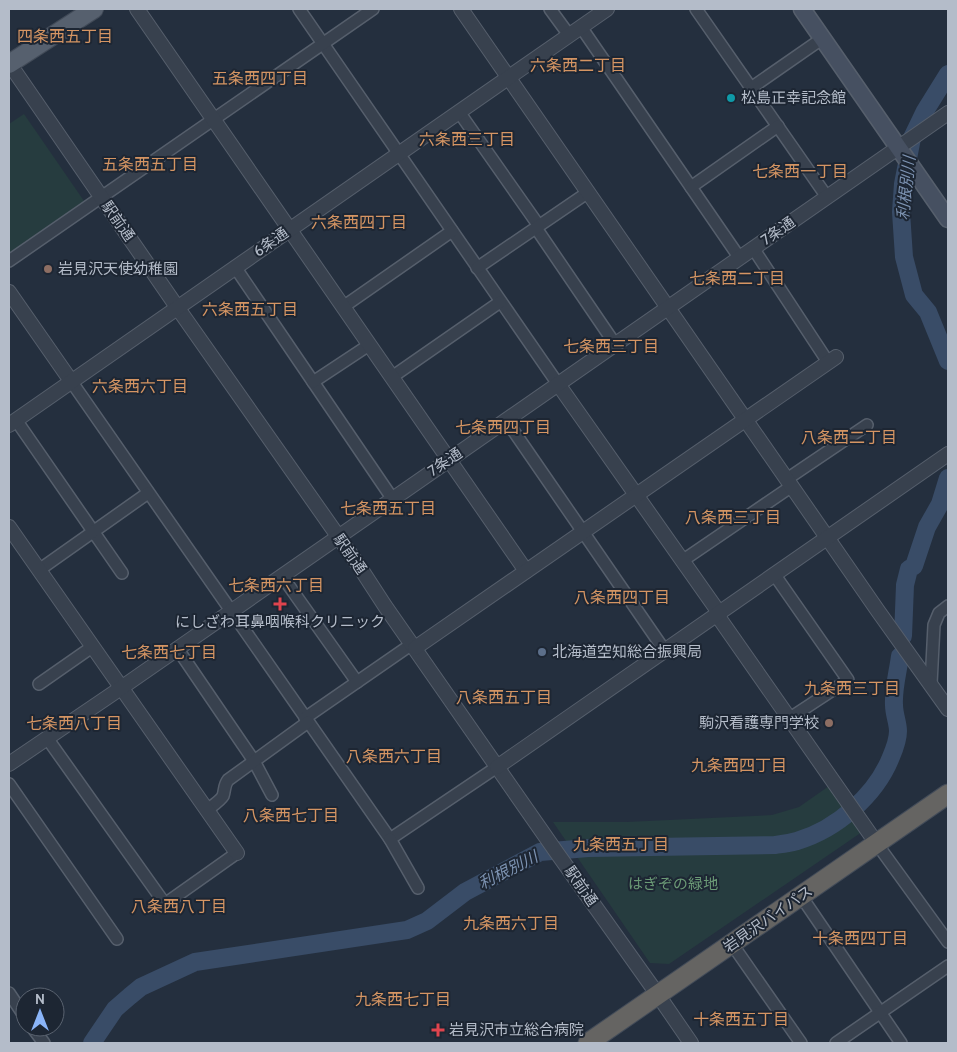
<svg xmlns="http://www.w3.org/2000/svg" width="957" height="1052" viewBox="0 0 957 1052" font-family="Cabin,'Noto Sans JP',sans-serif">
<style>
.green{fill:#263c3f}
.lines{fill:none;stroke-linecap:round;stroke-linejoin:round}
.river{stroke:#394c67;stroke-width:18}
.minor-casing{stroke:#565f6c;stroke-width:14}
.tertiary-casing{stroke:#565f6c;stroke-width:16}
.secondary-casing{stroke:#565f6c;stroke-width:19}
.primary-casing{stroke:#414a57;stroke-width:20}
.trunk-casing{stroke:#434c59;stroke-width:21}
.minor{stroke:#38414e;stroke-width:11}
.tertiary{stroke:#38414e;stroke-width:14}
.secondary{stroke:#465061;stroke-width:16}
.primary{stroke:#56606e;stroke-width:18}
.trunk{stroke:#656462;stroke-width:19}
.culture-dot{fill:#0f9aa8;stroke:#1d2633;stroke-width:2}
.education-dot{fill:#8d6e63;stroke:#1d2633;stroke-width:2}
.health-dot{fill:#e0444e;stroke:#1d2633;stroke-width:2}
.service-dot{fill:#5c6f8a;stroke:#1d2633;stroke-width:2}
.labels{text-anchor:middle;dominant-baseline:central;stroke-width:4;stroke-linejoin:round;paint-order:stroke}
.poi-label{font-size:15px;fill:#b4bcc9;stroke:#1d2633;text-anchor:start}
.street-label{font-size:15px;fill:#b4bcc9;stroke:#1d2633}
.park-label{font-size:15px;fill:#6b9a76;stroke:#1d2633}
.neighbourhood-label{font-size:16px;fill:#d59563;stroke:#1d2633}
.water-label{font-size:16px;font-style:italic;fill:#7c92b1;stroke:#1d2633}
</style>
<rect width="100%" height="100%" fill="#242f3e"/>
<g class="green">
<polygon points="24,114 84,201 9,253 9,124"/>
<polygon points="829,786 862,832 669,964 650,963 553,822 627,822 772,815 799,807"/>
</g>
<g class="lines">
<g class="river">
<polyline points="948,74 925,111 912,138 903,184 901,212 904,257 914,295 928,312 948,361"/>
<polyline points="903,636 905,585 909,569 914,566 927,527 940,504 948,478"/>
<path d="M92 1043 115 1009 130 996 141 987 195 962 407 930 427 921 465 892 540 852 588 848 775 845C782 844 790 843 797 841 837 829 876 795 891 757 894 750 898 739 898 731 898 723 894 714 894 705 893 689 898 672 900 656"/>
</g>
<defs>
<g id="minor">
<polyline points="299,9 558,384"/>
<polyline points="550,9 569,35"/>
<polyline points="696,9 827,197"/>
<polyline points="581,27 739,257"/>
<polyline points="751,88 823,38"/>
<polyline points="459,112 539,226"/>
<polyline points="691,187 778,126"/>
<polyline points="536,228 615,344"/>
<polyline points="753,248 828,362"/>
<polyline points="9,261 373,9"/>
<polyline points="235,267 392,498"/>
<polyline points="477,268 587,193"/>
<polyline points="343,307 452,231"/>
<polyline points="392,377 500,302"/>
<polyline points="71,381 390,839 497,767"/>
<polyline points="313,382 369,345"/>
<polyline points="16,420 122,573"/>
<polyline points="506,420 665,651"/>
<polyline points="787,479 867,425"/>
<polyline points="682,561 792,486"/>
<polyline points="39,570 148,493"/>
<polyline points="774,574 848,680 790,718"/>
<polyline points="282,576 357,682"/>
<polyline points="177,648 254,761 272,795"/>
<polyline points="39,684 92,647"/>
<polyline points="931,684 934,625 939,613 948,606"/>
<polyline points="305,718 412,644"/>
<polyline points="47,738 165,904 237,853"/>
<polyline points="9,784 117,939"/>
<path d="M207 810C212 806 220 801 223 796 225 790 224 785 228 780L308 722"/>
<polyline points="390,839 418,888"/>
<polyline points="877,844 948,942"/>
<polyline points="801,896 901,1043"/>
<polyline points="732,944 801,1043"/>
<polyline points="9,993 25,1017"/>
<polyline points="32,1027 44,1043"/>
<polyline points="836,1043 948,966"/>
</g>
<g id="tertiary">
<polyline points="137,9 526,571"/>
<polyline points="461,9 878,611 948,709"/>
<polyline points="9,63 177,307 359,566 385,606 557,853 658,995 691,1043"/>
<polyline points="9,292 71,381"/>
<polyline points="558,384 720,614"/>
<polyline points="9,425 607,9"/>
<polyline points="9,527 237,853"/>
<polyline points="717,615 877,844"/>
<polyline points="415,648 836,357"/>
<polyline points="9,764 121,688 948,113"/>
<polyline points="497,767 948,454"/>
</g>
<polyline id="secondary" points="802,9 948,219"/>
<polyline id="primary" points="9,64 94,9"/>
<polyline id="trunk" points="588,1043 948,794"/>
</defs>
<use href="#minor" class="minor-casing"/>
<use href="#tertiary" class="tertiary-casing"/>
<use href="#secondary" class="secondary-casing"/>
<use href="#primary" class="primary-casing"/>
<use href="#trunk" class="trunk-casing"/>
<use href="#minor" class="minor"/>
<use href="#tertiary" class="tertiary"/>
<use href="#secondary" class="secondary"/>
<use href="#primary" class="primary"/>
<use href="#trunk" class="trunk"/>
</g>
<circle class="culture-dot" cx="731" cy="98" r="5"/>
<g class="education-dot">
<circle cx="48" cy="269" r="5"/>
<circle cx="829" cy="723" r="5"/>
</g>
<g class="health-dot">
<path d="M277.5 596.5h5v5h5v5h-5v5h-5v-5h-5v-5h5z"/>
<path d="M435.5 1022.5h5v5h5v5h-5v5h-5v-5h-5v-5h5z"/>
</g>
<circle class="service-dot" cx="542" cy="652" r="5"/>
<g class="labels">
<g class="poi-label">
<text x="741" y="98">松島正幸記念館</text>
<text x="58" y="269">岩見沢天使幼稚園</text>
<text x="280" y="622" text-anchor="middle">にしざわ耳鼻咽喉科クリニック</text>
<text x="552" y="652">北海道空知総合振興局</text>
<text x="819" y="723" text-anchor="end">駒沢看護専門学校</text>
<text x="449" y="1030">岩見沢市立総合病院</text>
</g>
<g class="street-label">
<text transform="translate(118 221) rotate(55)">駅前通</text>
<text transform="translate(778 231) rotate(-35)">7条通</text>
<text transform="translate(271 242) rotate(-35)">6条通</text>
<text transform="translate(445 462) rotate(-34)">7条通</text>
<text transform="translate(350 554) rotate(55)">駅前通</text>
<text transform="translate(581 886) rotate(55)">駅前通</text>
<text transform="translate(768 919) rotate(-35)">岩見沢バイパス</text>
</g>
<g class="park-label">
<text x="673" y="884">はぎぞの緑地</text>
</g>
<g class="neighbourhood-label">
<text x="65" y="36">四条西五丁目</text>
<text x="578" y="65">六条西二丁目</text>
<text x="260" y="78">五条西四丁目</text>
<text x="467" y="139">六条西三丁目</text>
<text x="150" y="164">五条西五丁目</text>
<text x="800" y="171">七条西一丁目</text>
<text x="359" y="222">六条西四丁目</text>
<text x="737" y="278">七条西二丁目</text>
<text x="250" y="309">六条西五丁目</text>
<text x="611" y="346">七条西三丁目</text>
<text x="140" y="386">六条西六丁目</text>
<text x="503" y="427">七条西四丁目</text>
<text x="849" y="437">八条西二丁目</text>
<text x="388" y="508">七条西五丁目</text>
<text x="733" y="517">八条西三丁目</text>
<text x="276" y="585">七条西六丁目</text>
<text x="622" y="597">八条西四丁目</text>
<text x="169" y="652">七条西七丁目</text>
<text x="852" y="688">九条西三丁目</text>
<text x="504" y="697">八条西五丁目</text>
<text x="74" y="723">七条西八丁目</text>
<text x="394" y="756">八条西六丁目</text>
<text x="739" y="765">九条西四丁目</text>
<text x="291" y="815">八条西七丁目</text>
<text x="621" y="844">九条西五丁目</text>
<text x="179" y="906">八条西八丁目</text>
<text x="511" y="923">九条西六丁目</text>
<text x="860" y="938">十条西四丁目</text>
<text x="403" y="999">九条西七丁目</text>
<text x="741" y="1019">十条西五丁目</text>
</g>
<g class="water-label">
<text transform="translate(906 188) rotate(-84)">利根別川</text>
<text transform="translate(508 870) rotate(-27)">利根別川</text>
</g>
</g>
<rect width="957" height="1052" fill="none" stroke="#b4bcc9" stroke-width="20"/>
<g transform="translate(40 1012)"><circle r="24" fill="#1d2633" stroke="#59626f"/>
<path d="M0-4L9 19L0 12L-9 19Z" fill="#8ab4f8"/>
<text y="-8" font-size="14" font-weight="bold" text-anchor="middle" fill="#b4bcc9">N</text>
</g>
</svg>
